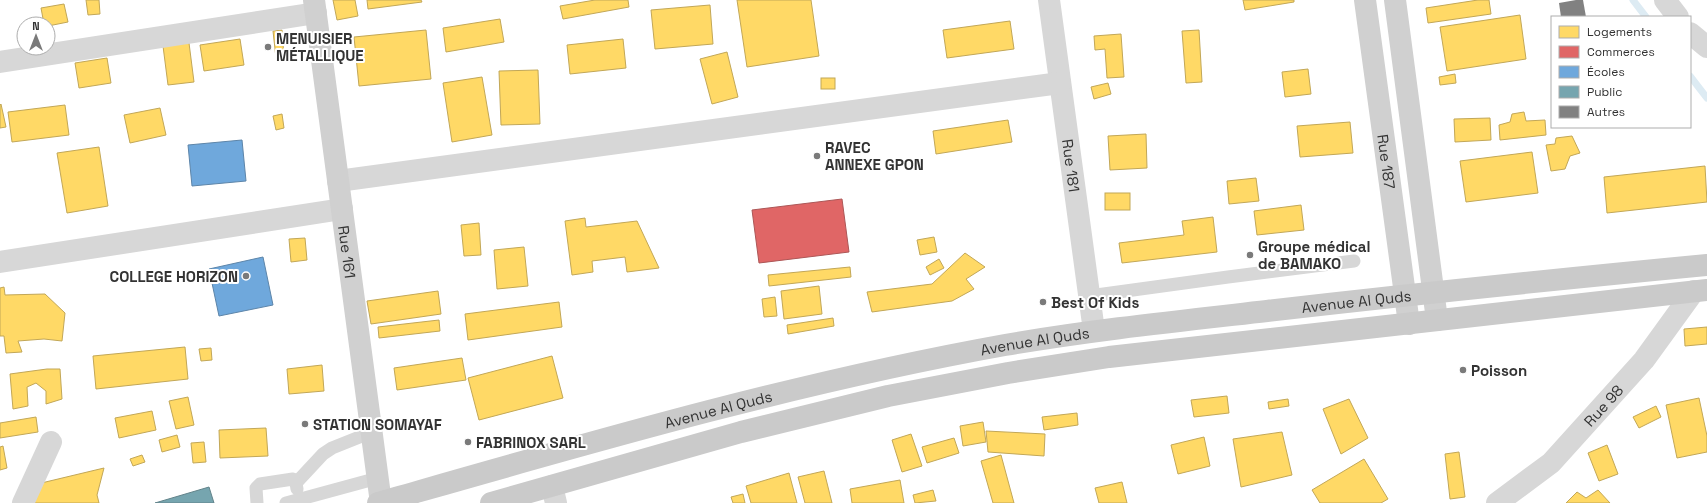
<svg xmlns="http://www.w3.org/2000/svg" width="1707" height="503" viewBox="0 0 1707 503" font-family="'Space Grotesk',sans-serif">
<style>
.homes{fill:#ffd966;stroke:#c2a757}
.shops{fill:#e06666;stroke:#ac5757}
.schools{fill:#6fa8dc;stroke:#5d85a9}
.public{fill:#76a5af;stroke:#62838a}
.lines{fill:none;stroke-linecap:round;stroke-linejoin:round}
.stream{stroke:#ddebf3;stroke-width:7}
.building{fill:#818181}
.lane{stroke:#d7d7d7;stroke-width:13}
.street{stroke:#d7d7d7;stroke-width:22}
.secondary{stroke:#d0d0d0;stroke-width:22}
.primary{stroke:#cacaca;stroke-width:22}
.poi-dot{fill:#7a7a7a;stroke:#fff;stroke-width:1.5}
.labels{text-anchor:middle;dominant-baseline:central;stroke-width:4;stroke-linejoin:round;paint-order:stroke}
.poi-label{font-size:15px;font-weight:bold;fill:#333;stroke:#fff;text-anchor:start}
.street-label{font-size:15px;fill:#333;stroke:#fff}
</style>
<rect width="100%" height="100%" fill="#fff"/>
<g class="homes">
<polygon points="86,0 99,0 100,14 88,15"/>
<polygon points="333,0 355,0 358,16 337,20"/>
<polygon points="367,0 421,0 422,2 368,9"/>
<polygon points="595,0 628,0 629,7 563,19 560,6"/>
<polygon points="737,0 811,0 819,56 747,67"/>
<polygon points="1243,0 1294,0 1294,2 1245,10"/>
<polygon points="1478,0 1489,0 1491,14 1428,23 1426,8"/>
<polygon points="64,4 68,22 48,26 48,24 44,24 41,8"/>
<polygon points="710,5 713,44 655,49 651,10"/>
<polygon points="1520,15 1526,59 1447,71 1440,27"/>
<polygon points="500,19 504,42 446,52 443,28"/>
<polygon points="1010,21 1014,49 947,58 943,30"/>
<polygon points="282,30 284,57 276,58 273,31"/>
<polygon points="426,30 431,79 359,86 354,37"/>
<polygon points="1199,30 1202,82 1186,83 1182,31"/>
<polygon points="1121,34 1124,77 1107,78 1105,49 1095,50 1094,36"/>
<polygon points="240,39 244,65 204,71 200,45"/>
<polygon points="623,39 626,68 570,74 567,45"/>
<polygon points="189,43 194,82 168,85 163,46"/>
<polygon points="727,52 738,97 712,104 700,59"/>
<polygon points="107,58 111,83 79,88 75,63"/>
<polygon points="1308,69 1311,94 1285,97 1282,72"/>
<polygon points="538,70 540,124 501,125 499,71"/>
<polygon points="1455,74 1456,83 1440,85 1439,77"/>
<polygon points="482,77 492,135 452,142 443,83"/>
<rect x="821" y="78" width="14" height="11"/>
<polygon points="1108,83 1111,94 1094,99 1091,87"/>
<polygon points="1,104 6,127 0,128 0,105"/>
<polygon points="65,105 69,135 12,142 8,112"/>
<polygon points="160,108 166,135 130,143 124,115"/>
<polygon points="1524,112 1526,121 1545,120 1546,135 1500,140 1499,125 1510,122 1512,114"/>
<polygon points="282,114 284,128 276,130 273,116"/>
<polygon points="1490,118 1491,140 1455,142 1454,119"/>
<polygon points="1008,120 1012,142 936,154 933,131"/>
<polygon points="1350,122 1353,153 1300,157 1297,126"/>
<polygon points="1146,134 1147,168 1110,170 1108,136"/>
<polygon points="1572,136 1580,153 1570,156 1565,169 1551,171 1546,145 1555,144 1556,138"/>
<polygon points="99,147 108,206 67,213 57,153"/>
<polygon points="1532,152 1538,193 1466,202 1460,161"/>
<polygon points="1705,166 1707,202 1607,213 1604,177"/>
<polygon points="1256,178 1259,201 1229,204 1227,181"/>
<rect x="1105" y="193" width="25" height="17"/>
<polygon points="1301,205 1304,230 1257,235 1254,211"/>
<polygon points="1213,217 1217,252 1122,263 1119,243 1184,235 1182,221"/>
<polygon points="585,218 586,227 637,221 659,268 627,272 625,257 592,261 593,272 572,275 565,221"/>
<polygon points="479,223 481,255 464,256 461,225"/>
<polygon points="934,237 937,252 920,255 917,240"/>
<polygon points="305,238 307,260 291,262 289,239"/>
<polygon points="524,247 528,286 497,289 494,250"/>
<polygon points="965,253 985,267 966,279 974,289 952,301 872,312 867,292 932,284"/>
<polygon points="939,259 944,268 930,275 926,267"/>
<polygon points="850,267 851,277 769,286 768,275"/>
<polygon points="819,286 822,314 784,319 781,291"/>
<polygon points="4,287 5,295 45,294 65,313 62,341 44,339 18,341 22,352 6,353 4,336 0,336 0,288"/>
<polygon points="438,291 441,314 371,324 367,301"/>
<polygon points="775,297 777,316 764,317 762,299"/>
<polygon points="559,302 562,327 468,340 465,314"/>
<polygon points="833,318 834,326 788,334 787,325"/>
<polygon points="439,320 440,331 379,338 378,327"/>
<polygon points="1707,327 1707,344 1685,346 1684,329"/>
<polygon points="185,347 188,379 96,389 93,356"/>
<polygon points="211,348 212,360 201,361 199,349"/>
<polygon points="552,356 563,398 479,420 468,378"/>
<polygon points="462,358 466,380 397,390 394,368"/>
<polygon points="322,365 324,391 289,394 287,369"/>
<polygon points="47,369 60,369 62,399 46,404 46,391 36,383 27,387 28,406 13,409 10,374"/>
<polygon points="1227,396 1229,413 1194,417 1191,400"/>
<polygon points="188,397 194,425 176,429 169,401"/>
<polygon points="1699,398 1707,436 1707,452 1677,458 1666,405"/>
<polygon points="1288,399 1289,406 1269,409 1268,402"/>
<polygon points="1349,399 1368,438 1341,454 1323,409"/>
<polygon points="1656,406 1661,417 1639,428 1633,417"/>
<polygon points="152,411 156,430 119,438 115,418"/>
<polygon points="1077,413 1078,425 1044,430 1042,417"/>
<polygon points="36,417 38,432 0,438 0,423"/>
<polygon points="983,422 986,442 963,446 960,426"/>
<polygon points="266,428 268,456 220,458 219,430"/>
<polygon points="986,431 1045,434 1044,456 988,452"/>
<polygon points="1282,432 1292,475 1241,487 1233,439"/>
<polygon points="911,434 922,466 902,472 892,440"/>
<polygon points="177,435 180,447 162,452 159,440"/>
<polygon points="1204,437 1210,466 1178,474 1171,445"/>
<polygon points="954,438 959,453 927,463 922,447"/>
<polygon points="204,442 206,462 193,463 191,443"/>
<polygon points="1607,445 1618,474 1599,481 1588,453"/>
<polygon points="3,446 7,468 0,470 0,447"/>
<polygon points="1459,452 1465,497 1450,499 1445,454"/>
<polygon points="142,455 145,462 133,466 130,459"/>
<polygon points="1001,455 1014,503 993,503 981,461"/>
<polygon points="1364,459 1388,499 1381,503 1320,503 1312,490"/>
<polygon points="104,468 97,495 99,503 30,503 33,485"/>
<polygon points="824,471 832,503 805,503 798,477"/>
<polygon points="789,473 797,503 751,503 746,486"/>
<polygon points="900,480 904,503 852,503 850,489"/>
<polygon points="1122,482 1127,503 1099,503 1095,488"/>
<polygon points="933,490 936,501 915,503 913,495"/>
<polygon points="1598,490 1610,503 1566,503 1577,492 1586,498"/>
<polygon points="743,494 745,503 733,503 731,497"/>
</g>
<polygon class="shops" points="842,199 849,252 759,263 752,210"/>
<g class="schools">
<polygon points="242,140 246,181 192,186 188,145"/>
<polygon points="263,257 273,305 219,316 209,269"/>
</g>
<polygon class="public" points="209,487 214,503 155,503"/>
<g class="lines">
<g class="stream">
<polyline points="1633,0 1646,17"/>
<polyline points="1690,76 1707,98"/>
</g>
</g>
<polygon class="building" points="1576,0 1583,0 1586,17 1561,17 1559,3"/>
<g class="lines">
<g class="lane">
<polyline points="1089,296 1228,277 1354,261"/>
<polyline points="296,483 323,454 332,448 372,432"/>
<polyline points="257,503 256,488 260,484 293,479 296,483 297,489"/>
<polyline points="286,503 378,478"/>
</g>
<g class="street">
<path id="s1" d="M1049 0 1094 331"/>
<polyline points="1665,0 1678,17"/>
<polyline points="1690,33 1707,47"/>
<polyline points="0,62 316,13"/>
<polyline points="338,181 1060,83"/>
<polyline points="0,262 342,209"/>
<polyline points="552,486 556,503"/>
<polyline points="23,503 51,442"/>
<path id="s2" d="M1497 503 1551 463 1644 360 1694 291"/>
</g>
<g class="secondary">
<path id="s3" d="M314 0 381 503"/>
<path id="s4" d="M1365 0 1409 324"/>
<polyline points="1395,0 1437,320"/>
</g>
<g class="primary">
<path id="s5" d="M378 503C585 444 793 383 1005 345 1092 330 1179 321 1267 311 1414 294 1560 279 1707 265"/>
<polyline points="491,503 741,432 888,396 1008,373 1109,357 1707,290"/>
</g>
</g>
<g class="poi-dot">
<circle cx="268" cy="47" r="4"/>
<circle cx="817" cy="156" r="4"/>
<circle cx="1250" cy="255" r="4"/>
<circle cx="246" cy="276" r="4"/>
<circle cx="1043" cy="302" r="4"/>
<circle cx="1463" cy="370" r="4"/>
<circle cx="305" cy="424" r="4"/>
<circle cx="468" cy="442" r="4"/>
</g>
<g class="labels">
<g class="poi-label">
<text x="276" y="38">MENUISIER<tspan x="276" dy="17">MÉTALLIQUE</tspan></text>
<text x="825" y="147">RAVEC<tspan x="825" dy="17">ANNEXE GPON</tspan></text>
<text x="1258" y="246">Groupe médical<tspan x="1258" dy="17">de BAMAKO</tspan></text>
<text x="238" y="276" text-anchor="end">COLLEGE HORIZON</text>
<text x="1051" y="302">Best Of Kids</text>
<text x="1471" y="370">Poisson</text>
<text x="313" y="424">STATION SOMAYAF</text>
<text x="476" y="442">FABRINOX SARL</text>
</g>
<g class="street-label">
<text stroke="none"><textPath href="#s4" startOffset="163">Rue 187</textPath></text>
<text stroke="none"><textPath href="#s1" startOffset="167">Rue 181</textPath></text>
<text stroke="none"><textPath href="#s3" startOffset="254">Rue 161</textPath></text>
<text stroke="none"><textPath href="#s5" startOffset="1001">Avenue Al Quds</textPath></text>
<text stroke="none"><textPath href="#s5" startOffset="677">Avenue Al Quds</textPath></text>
<text stroke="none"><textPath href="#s2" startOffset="145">Rue 98</textPath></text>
<text stroke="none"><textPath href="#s5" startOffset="353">Avenue Al Quds</textPath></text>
</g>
</g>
<rect x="1551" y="16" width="140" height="112" fill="#ffffff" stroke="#adadad"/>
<rect x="1559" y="26" width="20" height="12" fill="#ffd966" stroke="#adadad"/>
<text x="1587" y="36" font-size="12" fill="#333333">Logements</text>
<rect x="1559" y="46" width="20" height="12" fill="#e06666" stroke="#adadad"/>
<text x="1587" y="56" font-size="12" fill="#333333">Commerces</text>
<rect x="1559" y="66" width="20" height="12" fill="#6fa8dc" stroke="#adadad"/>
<text x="1587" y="76" font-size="12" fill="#333333">Écoles</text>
<rect x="1559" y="86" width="20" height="12" fill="#76a5af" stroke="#adadad"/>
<text x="1587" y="96" font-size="12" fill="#333333">Public</text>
<rect x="1559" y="106" width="20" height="12" fill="#818181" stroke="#adadad"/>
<text x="1587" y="116" font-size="12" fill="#333333">Autres</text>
<g transform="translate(36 36)"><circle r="19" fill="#ffffff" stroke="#adadad"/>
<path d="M0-3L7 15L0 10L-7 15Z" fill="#7a7a7a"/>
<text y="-6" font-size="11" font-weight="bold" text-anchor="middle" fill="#333333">N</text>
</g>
</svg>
